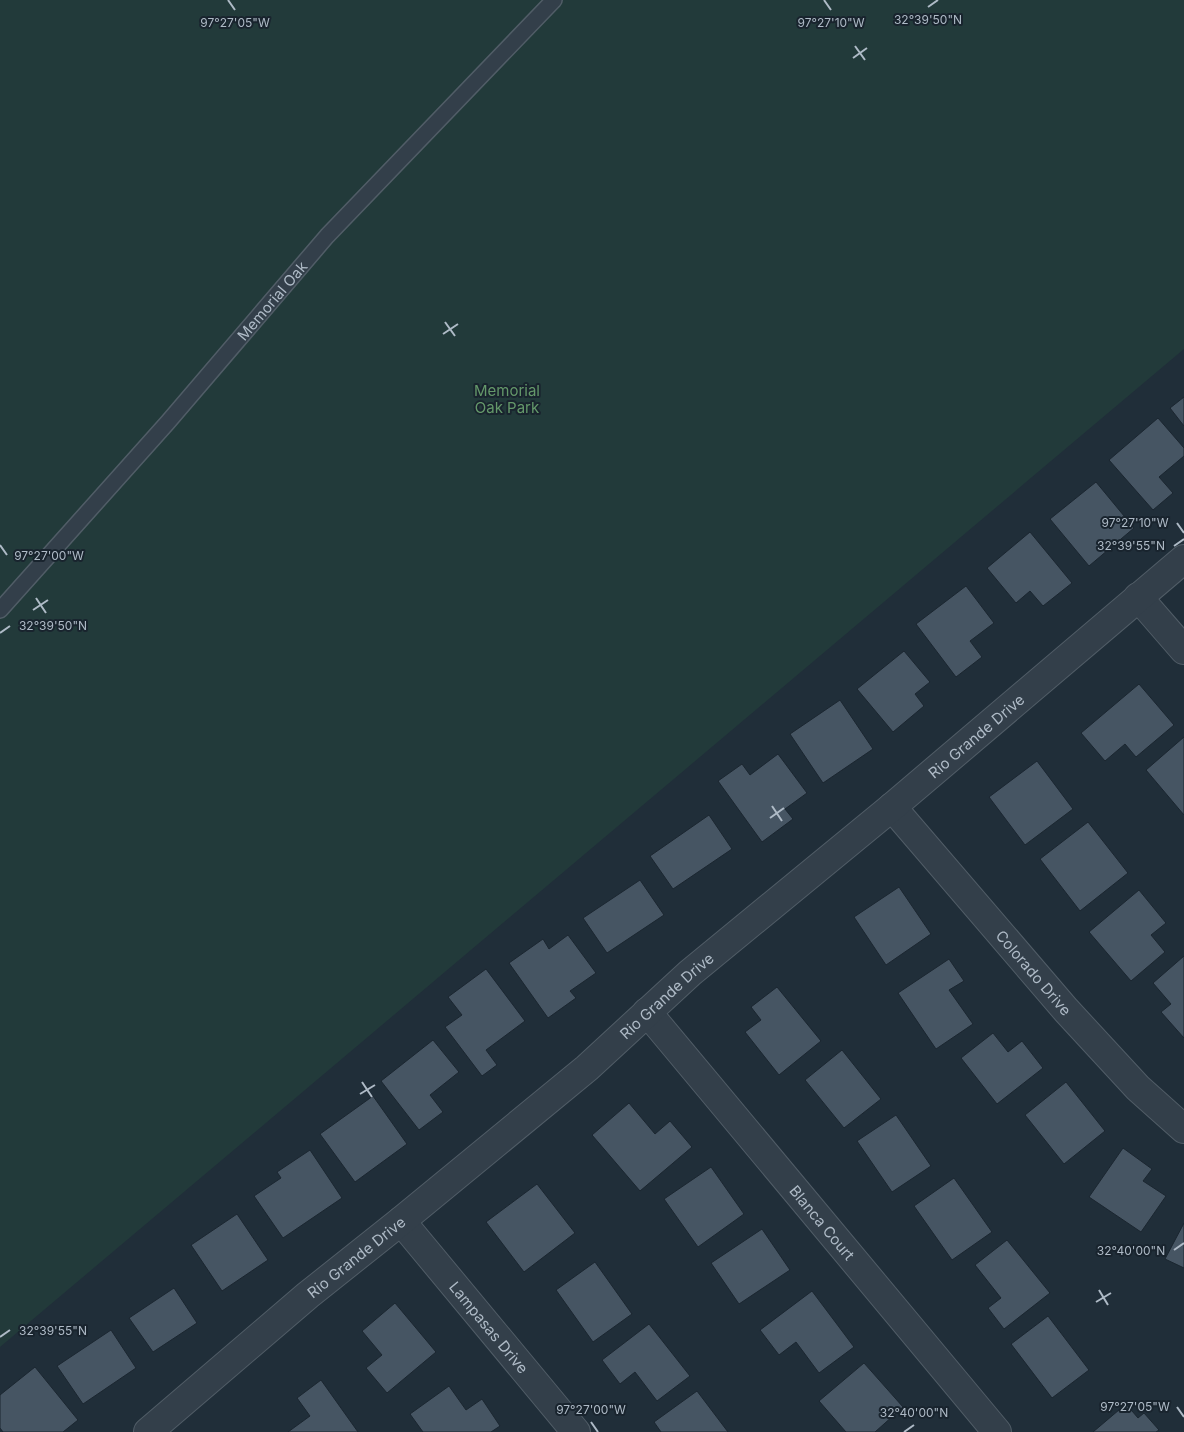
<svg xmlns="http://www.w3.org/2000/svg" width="1184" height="1432" viewBox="0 0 1184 1432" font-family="Inter,sans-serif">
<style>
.green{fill:#223a3a}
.building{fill:#465563;stroke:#1b2630}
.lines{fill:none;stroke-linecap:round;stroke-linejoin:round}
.service-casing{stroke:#515d67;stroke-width:18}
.minor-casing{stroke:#515d67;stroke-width:30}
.service{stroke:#333f4a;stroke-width:15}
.minor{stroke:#333f4a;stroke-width:28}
.ticks{fill:none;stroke:#aebac6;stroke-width:2}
.labels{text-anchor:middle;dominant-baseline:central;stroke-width:4;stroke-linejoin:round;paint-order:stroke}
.street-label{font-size:15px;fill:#aebac6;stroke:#19242e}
.park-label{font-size:15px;fill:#64986a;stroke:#19242e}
.ticks-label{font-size:12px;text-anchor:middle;fill:#aebac6;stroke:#19242e;stroke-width:4;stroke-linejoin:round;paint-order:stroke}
</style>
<rect width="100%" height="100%" fill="#202e39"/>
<polygon class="green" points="0,0 1184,0 1184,349 0,1347"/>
<g class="building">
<polygon points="1184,397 1184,426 1170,408"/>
<polygon points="1158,418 1184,448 1184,456 1159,477 1173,493 1153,510 1109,460"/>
<polygon points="1096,482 1134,528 1089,566 1050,519"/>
<polygon points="1030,532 1072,583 1043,606 1030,591 1016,603 987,568"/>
<polygon points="966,586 994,623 970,641 982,657 956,677 916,624"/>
<polygon points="904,651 930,682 915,694 924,706 893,732 857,689"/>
<polygon points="1139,684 1174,725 1136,757 1125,744 1105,761 1081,733"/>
<polygon points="840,700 873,749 823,783 790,734"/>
<polygon points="1184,737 1184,815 1146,770"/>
<polygon points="778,754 807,793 785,809 793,819 762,842 718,781 742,764 750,775"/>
<polygon points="1037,761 1073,809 1025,845 989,797"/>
<polygon points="709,815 732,849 673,889 650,856"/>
<polygon points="1088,822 1128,873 1080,911 1040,859"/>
<polygon points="640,880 664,915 607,953 583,918"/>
<polygon points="899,887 931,934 886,965 854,917"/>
<polygon points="1139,890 1166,923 1151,935 1165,952 1131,981 1089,932"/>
<polygon points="568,935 596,973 570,991 576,998 548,1018 509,963 543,939 549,949"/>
<polygon points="1184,956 1184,1038 1161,1012 1171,1004 1153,983"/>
<polygon points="949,959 964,981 949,990 973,1024 936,1049 898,993"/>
<polygon points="486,969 525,1021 486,1050 497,1065 482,1076 445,1027 462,1015 448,997"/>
<polygon points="777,987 821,1041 779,1075 745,1032 761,1020 751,1007"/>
<polygon points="993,1033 1008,1052 1022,1041 1043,1068 997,1104 961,1058"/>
<polygon points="433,1040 459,1072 430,1095 443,1112 419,1130 381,1081"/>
<polygon points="842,1050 881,1099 844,1128 805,1080"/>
<polygon points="1066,1082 1105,1131 1064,1164 1025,1115"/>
<polygon points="373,1096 407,1144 355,1182 320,1134"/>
<polygon points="629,1103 655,1134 670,1121 692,1147 640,1191 592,1135"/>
<polygon points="896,1115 931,1166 892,1192 857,1141"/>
<polygon points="1123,1148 1152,1169 1143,1181 1166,1196 1141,1232 1089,1197"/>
<polygon points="310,1150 342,1198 283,1238 254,1196 281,1178 277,1172"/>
<polygon points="711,1167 744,1214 698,1247 664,1199"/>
<polygon points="954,1178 992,1232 952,1260 914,1206"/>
<polygon points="537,1184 575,1233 524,1272 486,1222"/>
<polygon points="237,1214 268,1260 222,1291 191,1245"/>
<polygon points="1184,1223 1184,1268 1165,1259"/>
<polygon points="762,1229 790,1270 739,1304 711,1263"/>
<polygon points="1007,1240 1050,1293 1004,1329 988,1308 1001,1298 975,1265"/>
<polygon points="595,1262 632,1314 593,1342 556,1290"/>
<polygon points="174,1288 197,1323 153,1352 129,1318"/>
<polygon points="812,1291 854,1347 819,1373 796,1342 779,1355 760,1330"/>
<polygon points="395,1303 436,1352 387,1393 366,1368 382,1355 362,1331"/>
<polygon points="1048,1316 1089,1370 1052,1398 1011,1344"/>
<polygon points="649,1324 690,1376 657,1401 635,1372 620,1384 602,1360"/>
<polygon points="111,1330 136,1368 83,1404 57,1366"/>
<polygon points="864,1363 903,1407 875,1432 846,1432 819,1401"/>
<polygon points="35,1367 78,1420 63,1432 3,1432 0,1428 0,1395"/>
<polygon points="321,1380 358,1432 288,1432 310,1416 297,1398"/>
<polygon points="449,1386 466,1410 482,1399 500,1426 491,1432 423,1432 410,1414"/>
<polygon points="697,1391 728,1432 661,1432 654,1422"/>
<polygon points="1126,1404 1138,1418 1144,1413 1159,1430 1156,1432 1093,1432"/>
</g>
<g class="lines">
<defs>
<g id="service">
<path id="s1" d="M0 610 168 422 327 236 554 0"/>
</g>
<g id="minor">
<polyline points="1138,597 1184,650"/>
<path id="s2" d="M892 807 1066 1010 1138 1088 1184 1129"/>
<path id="s3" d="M647 1012 997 1432"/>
<path id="s4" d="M401 1221 576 1432"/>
<path id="s5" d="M148 1432 308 1295 401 1221 587 1068 690 973 892 807 1184 559"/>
</g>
</defs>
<use href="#service" class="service-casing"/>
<use href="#minor" class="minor-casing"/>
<use href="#service" class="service"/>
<use href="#minor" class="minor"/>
</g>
<path class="ticks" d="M228 0 235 10M824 0 831 10M928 7 938 0M855 46 865 60M853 58 867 48M445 322 455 336M443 334 458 324M1177 523 1184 533M0 545 7 555M1174 546 1184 539M36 598 46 613M33 610 48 600M0 633 10 626M772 806 782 821M770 818 784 808M362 1082 372 1097M360 1094 375 1085M1174 1250 1184 1243M1099 1290 1108 1305M1096 1302 1111 1293M0 1337 10 1330M1177 1407 1184 1417M591 1422 598 1432M904 1432 914 1425"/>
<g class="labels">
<g class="street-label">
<text stroke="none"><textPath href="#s1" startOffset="412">Memorial Oak</textPath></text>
<text stroke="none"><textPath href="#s5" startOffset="1082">Rio Grande Drive</textPath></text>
<text stroke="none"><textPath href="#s2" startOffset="218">Colorado Drive</textPath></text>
<text stroke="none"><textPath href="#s5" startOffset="678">Rio Grande Drive</textPath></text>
<text stroke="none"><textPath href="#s3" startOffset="274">Blanca Court</textPath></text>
<text stroke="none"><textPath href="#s5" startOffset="272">Rio Grande Drive</textPath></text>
<text stroke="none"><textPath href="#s4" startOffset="138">Lampasas Drive</textPath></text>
</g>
<g class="park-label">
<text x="507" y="390">Memorial<tspan x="507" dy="17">Oak Park</tspan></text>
</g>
</g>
<g class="ticks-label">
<text x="928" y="24">32°39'50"N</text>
<text x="235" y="27">97°27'05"W</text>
<text x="831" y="27">97°27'10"W</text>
<text x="1135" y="527">97°27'10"W</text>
<text x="1131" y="550">32°39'55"N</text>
<text x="49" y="560">97°27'00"W</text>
<text x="53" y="630">32°39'50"N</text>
<text x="1131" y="1255">32°40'00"N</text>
<text x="53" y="1335">32°39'55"N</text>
<text x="1135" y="1411">97°27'05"W</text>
<text x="591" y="1414">97°27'00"W</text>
<text x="914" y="1417">32°40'00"N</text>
</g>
</svg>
